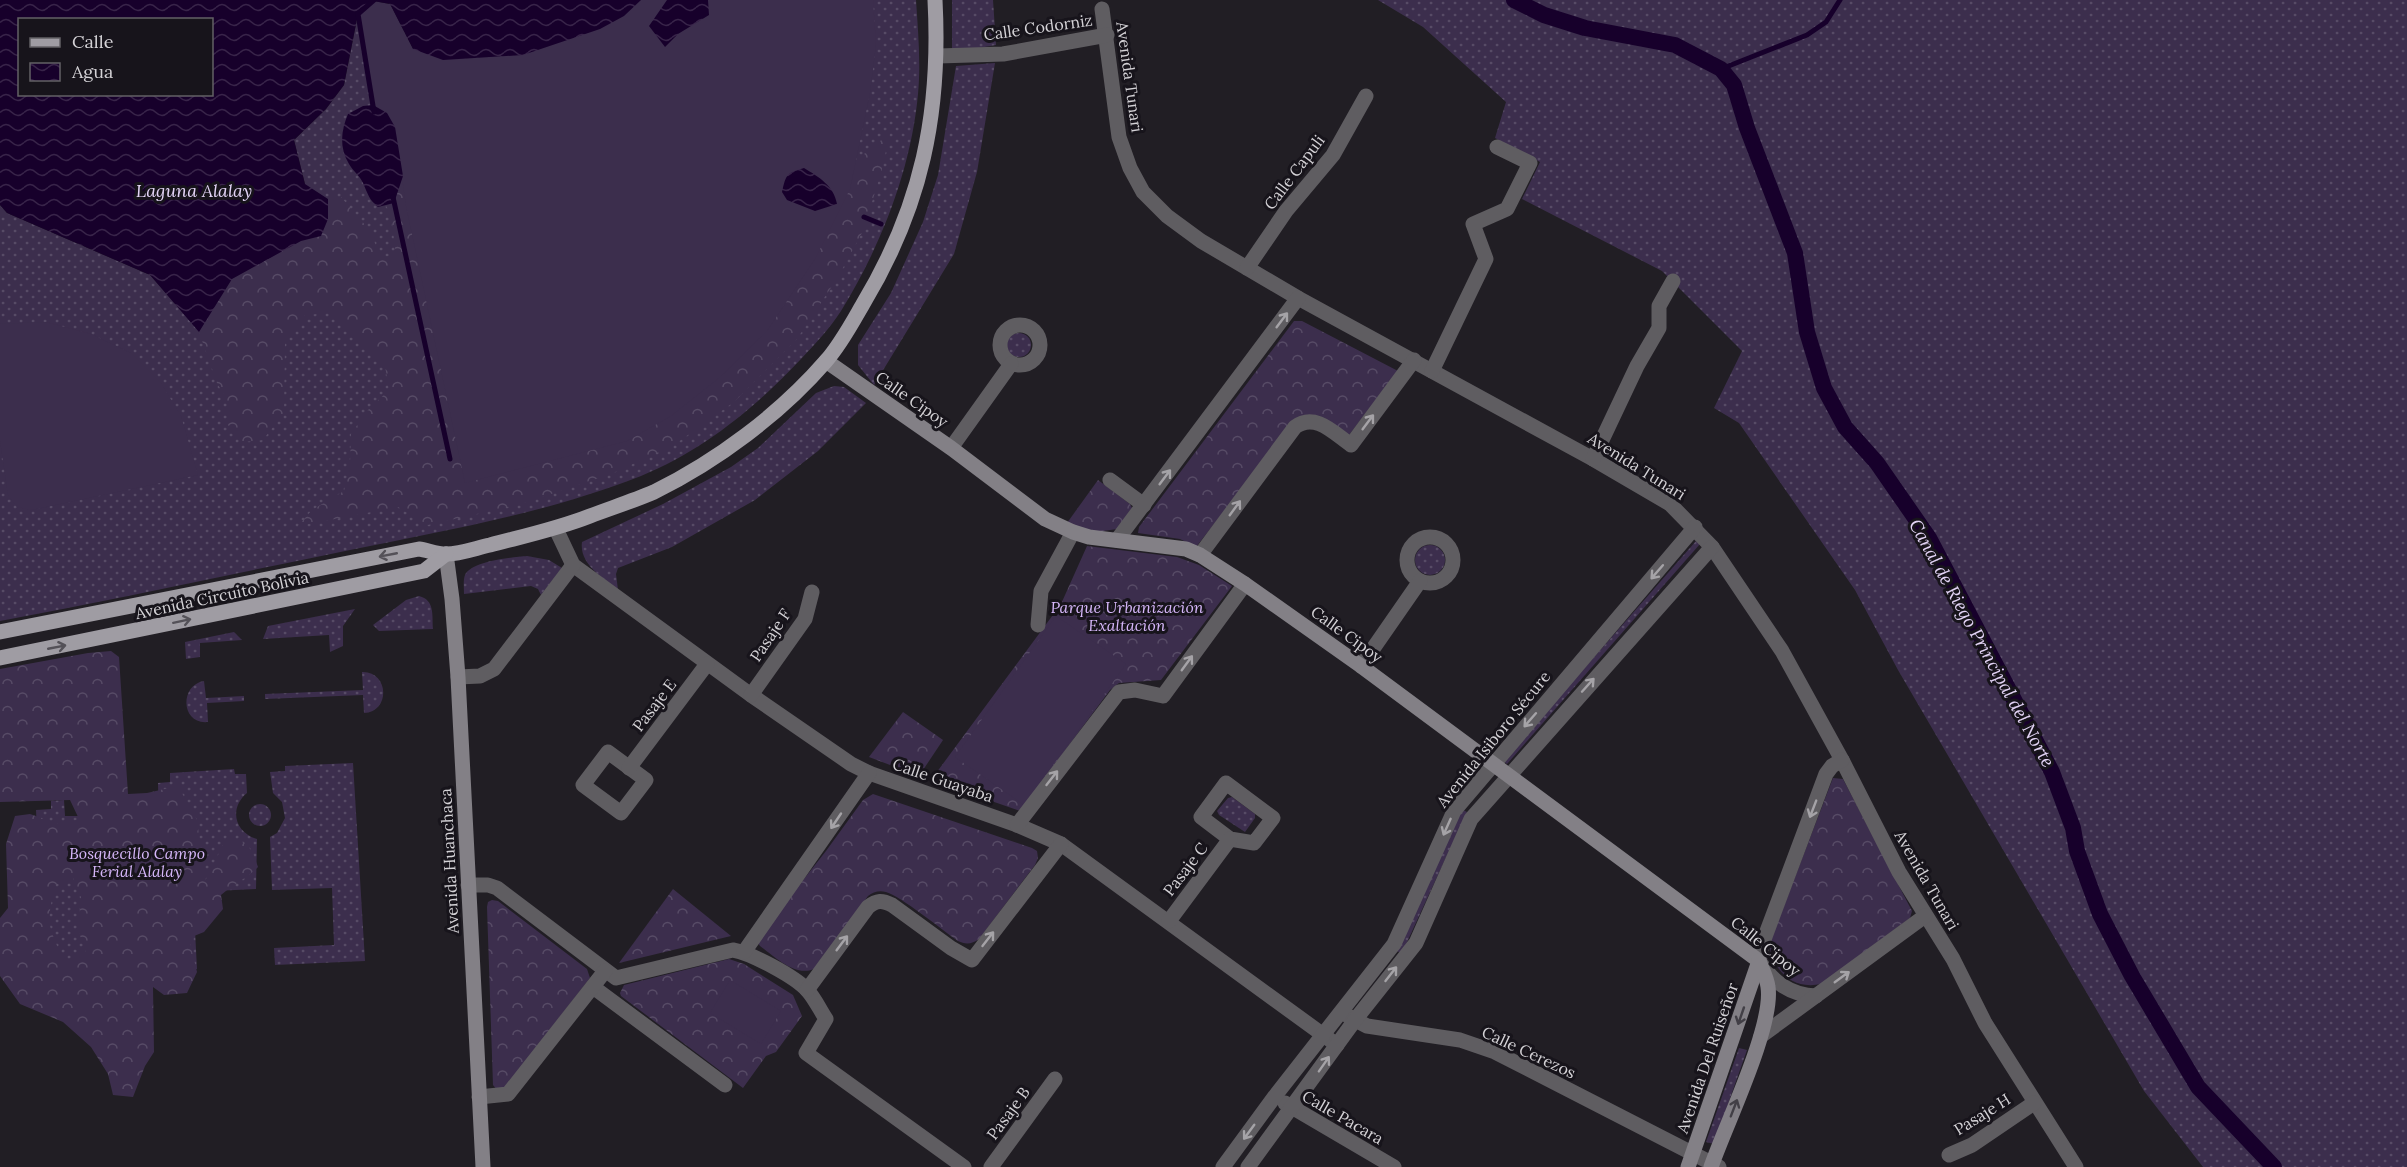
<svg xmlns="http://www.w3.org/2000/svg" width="2407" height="1167" viewBox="0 0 2407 1167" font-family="Lora,serif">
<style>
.grass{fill:url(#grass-dots)}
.forest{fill:url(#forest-crowns);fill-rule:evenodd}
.garden{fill:#3c2e4d}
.water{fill:url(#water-waves);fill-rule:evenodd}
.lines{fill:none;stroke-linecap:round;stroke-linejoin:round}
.stream{stroke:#17002b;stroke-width:5}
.canal{stroke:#17002b;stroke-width:16}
.street{stroke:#5f5d61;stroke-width:15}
.secondary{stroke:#838086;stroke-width:15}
.primary{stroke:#9f9ca3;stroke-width:15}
.oneway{stroke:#a5a3a7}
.oneway2{stroke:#545158}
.oneway3{stroke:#423f46}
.labels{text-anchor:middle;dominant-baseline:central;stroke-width:6;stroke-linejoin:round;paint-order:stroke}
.street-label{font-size:16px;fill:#d4d2d6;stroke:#17141b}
.park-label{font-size:16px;font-style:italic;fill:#d6b7fa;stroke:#17141b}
.water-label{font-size:18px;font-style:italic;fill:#e3d4f6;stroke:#17141b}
</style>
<defs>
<pattern id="grass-dots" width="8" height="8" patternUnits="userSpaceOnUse" patternTransform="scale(1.5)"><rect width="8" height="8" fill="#3c2e4d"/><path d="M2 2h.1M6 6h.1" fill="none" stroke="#574b66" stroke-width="1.8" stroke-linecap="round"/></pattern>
<pattern id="forest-crowns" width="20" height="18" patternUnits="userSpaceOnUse" patternTransform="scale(1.5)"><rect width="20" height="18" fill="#3c2e4d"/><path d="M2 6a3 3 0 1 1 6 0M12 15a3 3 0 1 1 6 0" fill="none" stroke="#574b66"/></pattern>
<pattern id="water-waves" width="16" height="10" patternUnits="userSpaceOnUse" patternTransform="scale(1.5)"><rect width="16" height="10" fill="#17002b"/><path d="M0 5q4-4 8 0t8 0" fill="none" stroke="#382449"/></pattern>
</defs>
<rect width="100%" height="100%" fill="#211e24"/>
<g class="grass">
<path d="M641 0H916C918 31 921 63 918 94 911 170 881 246 841 311 830 328 816 343 801 359 756 407 703 451 641 476 547 513 448 530 350 550 233 574 117 599 0 621V205L7 213 150 275 199 331 231 279 305 184 294 140 326 109 344 85 358 14 390 4 413 49 637 3Z"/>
<polygon points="952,0 993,0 996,45 973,49 952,49"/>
<polygon points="1378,0 2407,0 2407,1167 2203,1167 2144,1091 1898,670 1855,590 1739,423 1714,408 1742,351 1662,271 1522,199 1540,162 1495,138 1506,102 1423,27"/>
<polygon points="995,63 977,172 954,254 874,385 858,365 858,345 891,293 923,222 938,175 956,66"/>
<circle cx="1019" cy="345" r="12"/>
<path d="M834 386 844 387 866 403 818 451 755 500 672 547 618 568 616 574 618 590C603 578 579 564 582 542L663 504 731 467 758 448 816 393Z"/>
<polygon points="1696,541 1700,544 1507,764 1503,761"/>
<circle cx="1430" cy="560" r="15"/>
<path d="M527 556 549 560 562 568 541 595 538 589 531 586 464 594C464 588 463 580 465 575 471 561 514 557 527 556Z"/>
<path d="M419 596C435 600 432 615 433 629L379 631 373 625 406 600Z"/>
<polygon points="355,609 343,626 343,646 330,652 329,635 263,639 268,626"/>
<polygon points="234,632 242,640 200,643 200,657 186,659 185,642"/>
<path d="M362 672C389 671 391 712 364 713L363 695 265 699V694L363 690Z"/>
<path d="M204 681 206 698 244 696V701L207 703 208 722C181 725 179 685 204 681Z"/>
<polygon points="353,763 365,961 275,965 274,948 334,945 332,888 272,890 270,837 277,833 285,818 282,802 273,793 270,772 285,771 285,766"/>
<path d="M234 769 235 774H246L247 793C229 808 234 832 257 839L256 889 193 892 197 969 162 971 158 783 170 782V773Z"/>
<polygon points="118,791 124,796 148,973 44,984 36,810 51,809 51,801 64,800 65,816 80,816 82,793"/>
<polygon points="1232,797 1255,814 1255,818 1245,832 1219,815 1217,811 1228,798"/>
<circle cx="260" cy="815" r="11"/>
<polygon points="1461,809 1467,812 1402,953 1396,951"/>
<polygon points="1739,1048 1747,1050 1714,1144 1706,1142"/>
</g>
<g class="forest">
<polygon points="890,133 881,173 863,231 838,277 797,339 734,402 674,445 611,474 521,504 428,525 398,507 298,526 312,510 344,491 350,463 351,434 367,411 389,390 385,366 329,313 305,315 285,344 284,412 263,440 243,442 228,425 227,400 217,383 199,332 231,279 301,240 320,236 328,219 328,199 341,197 372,233 379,257 396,256 391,215 371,178 391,155 848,167"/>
<path d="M1294 321H1302L1398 371 1349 435C1333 425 1314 407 1296 419L1196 547 1180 539 1138 533 1139 527Z"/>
<polygon points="1098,480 1130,504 1132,508 1117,529 1096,532 1067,523"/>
<polygon points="1087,546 1177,557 1199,565 1232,586 1161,680 1119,683 1110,690 1020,811 931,780 1061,604"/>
<path d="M111 651 119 657 128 794 147 793 178 786 197 820 205 881 227 837C249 842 251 847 258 867 246 879 233 884 221 895L223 909 204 932 189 938 197 972 187 993 164 995 153 987 154 1052 145 1066 133 1097 113 1095 108 1074 91 1047 63 1022 20 1004 0 976V918L8 908 6 844 15 816 30 814 62 825 79 819 70 800 0 802V669L88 653ZM74 878V886L81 897 78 930 86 952 64 961C48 925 45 924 56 884Z"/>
<polygon points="903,712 943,740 919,776 869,757"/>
<path d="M1833 778 1843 779 1912 911 1910 918 1821 984C1793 990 1774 972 1769 945Z"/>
<path d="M873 794 1032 848 1037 851 1038 858 1035 865 979 939C972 944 966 945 958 941 941 929 902 897 886 892 879 890 873 892 868 896L814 969C795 977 775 957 760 946L758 943 759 936 826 851 863 800Z"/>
<polygon points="673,889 731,936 619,963"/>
<polygon points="492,900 498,901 587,969 590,978 504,1089 497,1090 493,1085 487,907 488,902"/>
<polygon points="729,959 744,964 793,995 802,1016 776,1052 766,1056 743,1088 621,996 620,993 624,985"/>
</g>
<g class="garden">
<polygon points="641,0 873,0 876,45 870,93 850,189 815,259 767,331 719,378 671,416 627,441 465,483 406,206 395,127 387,113 373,105 358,14 374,1 390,4 413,49 443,60 523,55"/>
<polygon points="46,322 91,334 131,353 161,383 181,416 198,475 32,510 17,507 8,495 0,441 0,324"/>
<polygon points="1056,616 1126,664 1024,805 955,757"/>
<polygon points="730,980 781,1011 761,1044 710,1013"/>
</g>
<g class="water">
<path d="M0 0H641L624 16 600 29 523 55 443 60 413 49 390 4 373 1 358 14 344 85 326 109 294 140 305 184 328 199V219L321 236 301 241 232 279 199 332 150 275 7 213 0 205ZM20 20H212V94H20Z"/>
<polygon points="667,0 708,0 709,15 678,34 665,47 649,26"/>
<path d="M373 105 387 113 395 127 403 176 394 203 378 207C369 200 368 194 363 183 360 176 353 171 349 164 339 147 341 131 348 114L363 106Z"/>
<path d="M804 168C819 177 834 186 837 204L815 211 787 200 782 192C786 175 786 173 804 168Z"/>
</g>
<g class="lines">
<g class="stream">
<polyline points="374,0 358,14 374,112"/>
<polyline points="1721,69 1807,35 1826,22 1840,0"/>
<polyline points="393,197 450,459"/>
<polyline points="864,217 881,224"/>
</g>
<polyline class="canal" points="1514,0 1544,15 1585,28 1675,45 1721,69 1734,85 1747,128 1795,253 1807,332 1824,388 1845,427 1877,463 1929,538 2052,772 2073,828 2077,851 2100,914 2132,976 2198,1087 2274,1167"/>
<g class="street">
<polyline points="1102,9 1119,137 1130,168 1143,192 1167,216 1201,241 1298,298 1593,459 1670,504 1712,547 1782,651 1842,760 1899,872 1953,959 1985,1023 2076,1167"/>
<polyline points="938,56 1003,54 1107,35"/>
<polyline points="1247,268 1286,211 1333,155 1366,96"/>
<circle cx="1020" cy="345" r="20"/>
<polyline points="1432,371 1486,259 1473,224 1507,209 1530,163 1497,147"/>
<polyline points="951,448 1011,364"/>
<polyline points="1593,459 1637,366 1659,328 1659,306 1673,281"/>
<polyline points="1110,480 1144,505"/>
<polyline points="556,529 573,565 751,695 851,764 869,773 1017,825 1061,844 1337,1045"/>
<circle cx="1430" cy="560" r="23"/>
<polyline points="1117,540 1298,298"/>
<path d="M1200 555 1295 427C1315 412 1334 433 1351 445L1414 360"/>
<polyline points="1038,625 1041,591 1073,532"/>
<polyline points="1361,666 1420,581"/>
<polyline points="458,677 480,676 494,669 573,565"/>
<polyline points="751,695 805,619 812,592"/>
<polygon points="608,752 646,780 621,813 583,785"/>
<polyline points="629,768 707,664"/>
<polygon points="1226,783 1273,818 1254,843 1230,839 1201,817"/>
<polyline points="1017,825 1119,692 1135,690 1163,696 1245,584"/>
<path d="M468 885H488L497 888 616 978 733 950C751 953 796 977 808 991 815 999 820 1010 826 1019L806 1053 964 1167"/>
<polyline points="1169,921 1230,839"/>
<polyline points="744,952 869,773"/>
<polyline points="593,987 725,1085"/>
<path d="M807 990 868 907C877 900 882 900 892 905L951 948 972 960 1061 844"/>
<path d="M1816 996C1790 995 1773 982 1759 961L1763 942 1826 774 1832 766 1842 760"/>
<polyline points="1348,1016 1367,1026 1460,1040 1495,1052 1719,1167"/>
<polyline points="1761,1036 1925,916"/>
<polyline points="479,1097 508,1094 605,971"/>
<polyline points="1285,1103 1394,1167"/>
<polyline points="1949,1155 1972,1145 2034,1103"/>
<polyline points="991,1167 1055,1079"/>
<polyline points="1223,1167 1275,1096 1394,944 1454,811 1695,527"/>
<polyline points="1248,1167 1355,1020 1416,943 1471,819 1712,547"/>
</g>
<g class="secondary">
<polyline points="826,361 951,448 1045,519 1073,532 1089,537 1186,549 1200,555 1245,584 1361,666 1759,961"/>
<polyline points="446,554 452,599 458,677 483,1167"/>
<polyline points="1688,1167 1759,961"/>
<path d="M1711 1167C1725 1126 1774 1026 1768 987 1767 978 1762 969 1759 961"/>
</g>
<g class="primary">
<path d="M0 632 419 549C427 550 437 554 446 554 460 554 476 548 490 545 524 536 557 529 590 516 611 508 633 501 654 492 717 461 780 414 826 361 841 344 852 323 863 304 922 206 941 113 935 0"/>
<polyline points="0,658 424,571 446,554"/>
</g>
</g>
<defs><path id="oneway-shaft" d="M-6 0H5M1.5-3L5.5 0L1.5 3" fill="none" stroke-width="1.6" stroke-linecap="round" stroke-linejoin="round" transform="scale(1.5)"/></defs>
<g class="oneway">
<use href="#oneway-shaft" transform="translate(1282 320) rotate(-53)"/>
<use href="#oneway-shaft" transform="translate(1368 422) rotate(-53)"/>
<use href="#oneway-shaft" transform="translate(1165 477) rotate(-53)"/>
<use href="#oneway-shaft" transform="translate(1235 508) rotate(-54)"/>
<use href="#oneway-shaft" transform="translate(1657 572) rotate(131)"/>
<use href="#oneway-shaft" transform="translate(1187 663) rotate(-54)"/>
<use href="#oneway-shaft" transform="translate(1588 685) rotate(-48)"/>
<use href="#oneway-shaft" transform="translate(1530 720) rotate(131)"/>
<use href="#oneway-shaft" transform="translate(1052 778) rotate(-52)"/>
<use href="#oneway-shaft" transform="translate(1813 809) rotate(111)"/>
<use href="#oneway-shaft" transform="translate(836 821) rotate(124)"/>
<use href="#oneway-shaft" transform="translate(1447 827) rotate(114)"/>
<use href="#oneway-shaft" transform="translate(988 939) rotate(-52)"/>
<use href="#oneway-shaft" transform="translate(842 943) rotate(-53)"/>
<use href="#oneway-shaft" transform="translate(1391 974) rotate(-52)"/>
<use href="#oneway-shaft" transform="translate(1842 977) rotate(-36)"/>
<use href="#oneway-shaft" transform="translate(1324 1064) rotate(-55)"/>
<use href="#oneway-shaft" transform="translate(1249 1132) rotate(126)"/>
</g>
<g class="oneway2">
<use href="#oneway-shaft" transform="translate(388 555) rotate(169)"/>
<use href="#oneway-shaft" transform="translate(182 621) rotate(-12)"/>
<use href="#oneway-shaft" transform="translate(57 647) rotate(-11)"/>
</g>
<g class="oneway3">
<use href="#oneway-shaft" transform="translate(1741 1016) rotate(109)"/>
<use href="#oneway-shaft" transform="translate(1734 1108) rotate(-69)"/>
</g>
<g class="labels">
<g class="street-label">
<text transform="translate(1038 27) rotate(-8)">Calle Codorniz</text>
<text transform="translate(1130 77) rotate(82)">Avenida Tunari</text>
<text transform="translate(1294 172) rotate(-53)">Calle Capuli</text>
<text transform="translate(912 399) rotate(35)">Calle Cipoy</text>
<text transform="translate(1637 466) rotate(32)">Avenida Tunari</text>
<text transform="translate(222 595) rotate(-12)">Avenida Circuito Bolivia</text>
<text transform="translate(1347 634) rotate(36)">Calle Cipoy</text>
<text transform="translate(770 635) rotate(-56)">Pasaje F</text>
<text transform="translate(654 705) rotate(-53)">Pasaje E</text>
<text transform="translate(1493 739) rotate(-51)">Avenida Isiboro Sécure</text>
<text transform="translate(943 780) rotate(19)">Calle Guayaba</text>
<text transform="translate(449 861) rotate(-93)">Avenida Huanchaca</text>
<text transform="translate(1185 869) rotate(-53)">Pasaje C</text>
<text transform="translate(1927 880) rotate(60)">Avenida Tunari</text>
<text transform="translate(1766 946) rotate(39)">Calle Cipoy</text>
<text transform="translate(1529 1052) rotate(25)">Calle Cerezos</text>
<text transform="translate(1707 1058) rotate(-71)">Avenida Del Ruiseñor</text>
<text transform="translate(1008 1113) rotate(-54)">Pasaje B</text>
<text transform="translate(1982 1114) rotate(-32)">Pasaje H</text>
<text transform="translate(1343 1117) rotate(30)">Calle Pacara</text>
</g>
<g class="park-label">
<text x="1127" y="607">Parque Urbanización<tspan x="1127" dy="18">Exaltación</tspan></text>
<text x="137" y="853">Bosquecillo Campo<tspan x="137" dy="18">Ferial Alalay</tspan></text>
</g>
<g class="water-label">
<text x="194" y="190">Laguna Alalay</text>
<text transform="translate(1982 643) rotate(61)">Canal de Riego Principal del Norte</text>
</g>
</g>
<rect x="18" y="18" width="195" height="78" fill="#17141b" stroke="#636066" stroke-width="1.5"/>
<rect x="30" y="38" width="30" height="9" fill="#9f9ca3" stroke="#636066" stroke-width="1.5"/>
<text x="72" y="48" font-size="18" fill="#d4d2d6">Calle</text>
<rect x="30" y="63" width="30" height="18" fill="url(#water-waves)" stroke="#636066" stroke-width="1.5"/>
<text x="72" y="78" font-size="18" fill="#d4d2d6">Agua</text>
</svg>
